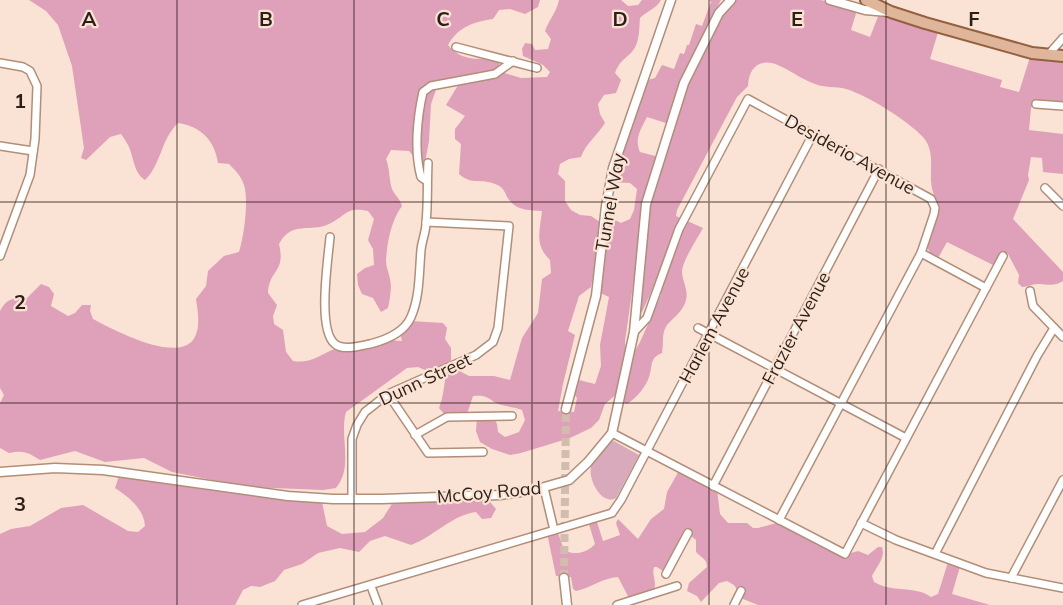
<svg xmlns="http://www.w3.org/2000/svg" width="1063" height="605" viewBox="0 0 1063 605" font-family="Mulish,sans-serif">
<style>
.green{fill:#d9aabc}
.forest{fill:#dfa0b9}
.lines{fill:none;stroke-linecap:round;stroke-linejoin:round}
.tertiary-tunnel{stroke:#d1bcae;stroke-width:8;stroke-dasharray:8 4;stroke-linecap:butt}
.minor-casing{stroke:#b18e78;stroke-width:10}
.tertiary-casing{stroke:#b18e78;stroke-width:11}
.primary-casing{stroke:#936140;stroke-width:14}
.minor{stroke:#fff;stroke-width:7}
.tertiary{stroke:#fff;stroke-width:8}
.primary{stroke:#e0b69a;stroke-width:10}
.grid{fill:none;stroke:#2c1f16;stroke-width:1.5;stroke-opacity:0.55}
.labels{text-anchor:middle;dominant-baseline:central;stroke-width:4.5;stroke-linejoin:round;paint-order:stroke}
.street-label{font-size:18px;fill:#2c1f16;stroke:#fae3d4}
.grid-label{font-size:20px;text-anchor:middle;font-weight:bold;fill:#2c1f16;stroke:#fae3d4;stroke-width:4.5;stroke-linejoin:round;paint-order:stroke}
</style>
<rect width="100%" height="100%" fill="#fae3d4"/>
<path class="green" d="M612 440 639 455 616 498C602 506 588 480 591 467 594 457 605 448 612 440Z"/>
<g class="forest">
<path d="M29 0H540L538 7 525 14 510 9 499 10 493 19C473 22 458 27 448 45 459 59 476 61 493 57L499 63V70L438 84 431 104 429 141 424 168 409 151 391 150 386 159C390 169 389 180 392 189 395 196 400 198 402 206 391 221 387 242 386 261 386 267 389 273 390 279 392 289 390 298 388 308L381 312 373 298 362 294 358 285 357 274 365 268 374 265 373 249 368 240 374 219 368 211C346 206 346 216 329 224 310 233 292 220 279 244 286 273 269 269 268 293L277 305 273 316 274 324 283 330 286 352 293 361C311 364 321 354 337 348 352 343 386 339 402 341L400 332 410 321 443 323 447 328 445 339 451 348V366L432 373 418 367 407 368 346 412C339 436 354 467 336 488L323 490 247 487 172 472 144 458 105 462 75 451 40 460C28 452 23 450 9 453L0 448V403L4 395 0 388V311C7 298 13 298 27 298L41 284 49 287 54 294 51 306 68 316 75 313 82 305H91L90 311 93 319C112 329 175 363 193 340 201 329 198 312 196 299L206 286 208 271 224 256 239 252C244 236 248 205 245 189 243 178 236 171 229 164L218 163C215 141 201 126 178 123 161 139 161 165 145 180 134 173 134 159 129 147 127 143 124 138 121 134L110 137 86 160 81 158 84 148 72 66 58 25 46 11Z"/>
<path d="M559 0H621L628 6 638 5 642 0H661C656 9 647 11 640 18 639 28 640 40 634 49 627 59 621 58 615 73L621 80 616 93 604 95 598 104 600 114 605 123C597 136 586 143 581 157L569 159 560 164 558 174 565 181V201L571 210 580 215 591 216 603 224 591 287 579 296 568 331 575 335 563 384 558 411 574 412 577 398 571 390 575 379 595 384 601 366 600 345 609 297 598 292 607 216 621 223 630 219 634 210 637 189 630 183 612 182 644 81 655 78 662 65 674 69 680 53 684 54 687 45H689L696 24 702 26 711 2 709 0H721L713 15 716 18 669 124 647 117C641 129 634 139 640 152L659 157 671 120 717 18 733 0H821L857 10 851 30 870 37 879 14 890 15 939 29 930 59 1002 80 1000 87 1019 92 1031 54 1063 58V103L1035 102 1031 108 1029 130 1063 134V174L1043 172 1042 158 1031 157 1028 175 1029 180 1013 219 1063 272V281C1054 287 1048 284 1037 284 1032 284 1028 287 1022 287L1018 283 1019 275 1008 254 1003 252 995 266 947 242 937 260C914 243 940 227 939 207 939 202 935 199 934 195 926 176 938 154 923 137 908 121 867 95 846 89 836 86 824 88 815 84 803 80 793 72 782 67 763 57 749 64 748 86L737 97 677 210 676 216 703 228C697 239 683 260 682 271 682 282 690 291 685 303 681 313 673 318 667 325 661 333 664 344 662 353 649 358 653 366 649 377 646 387 636 398 627 404L622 401 629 361 640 342 661 295 660 289 653 288 642 312 637 315 639 244 625 341 627 362 619 392 605 404 599 420 591 428 570 438 521 453 510 455 492 449 480 442 476 431 477 418 493 417 497 424 498 432 505 437 519 432 525 420 522 410C515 407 509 407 502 405 488 401 490 394 473 396L467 414 446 416 439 408C444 395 444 383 447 369L452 367 469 376H494L510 380 522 338 538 313 542 279 551 273 550 260C534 244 540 231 542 211 531 210 518 211 510 201 504 194 506 188 495 184 481 178 473 186 459 174L461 144 455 139V129L465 116 446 105 460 82 501 72 521 78 547 77 550 72 543 65 523 56 522 49 525 43 532 44 535 50 548 49 551 39 545 31C549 20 557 11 559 0Z"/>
<path d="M680 469 717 489 720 514 728 523H747L753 528H758L780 522 844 555 858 551 868 555 878 547H882C886 558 876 567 872 576L874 582C892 593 914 585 931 597L938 594 949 559 961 563 952 594 990 605H758L743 599 734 585 727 581 719 583 701 602 697 596 687 591 689 583 707 567C707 558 701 558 696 552V540L691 536 687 537 666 573 657 567H654C651 577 659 583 652 593L630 600 618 577C602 578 591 588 576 591L573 589 571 577 556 576 547 533 557 530 564 550C574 556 587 553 595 544L588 521 596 519 603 541 620 535 616 523 618 519 638 539 651 519 664 509 667 492Z"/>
<path d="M120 473 322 502 327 526 342 534 365 532 383 518 395 499 485 496 496 509 491 518 482 519 476 512C452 515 433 537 411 545L385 536 370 541 359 552 340 548 318 553 302 564 284 570 275 581 260 587 251 586 243 590 235 605H0V534L11 529 30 526 61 508 83 505 128 531 138 532 145 526C144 509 129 497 115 488Z"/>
</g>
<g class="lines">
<polyline class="tertiary-tunnel" points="564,578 566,409"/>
<defs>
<g id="minor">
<polyline points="456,47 537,68"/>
<polyline points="1048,55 1063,38"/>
<polyline points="0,63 23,67 30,71 37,86 35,139 30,175 0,256"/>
<polyline points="1036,104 1063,106"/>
<polyline points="0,146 33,151"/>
<path d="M427 181 421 177C414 152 417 118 423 92L431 86 495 74 513 61"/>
<polyline points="1045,188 1063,206"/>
<path d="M330 237C328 260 317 330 335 344 343 351 360 346 370 344 386 340 404 333 411 317 420 297 419 272 421 250 422 240 426 232 426 223 428 203 427 183 428 163"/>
<polyline points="921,253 986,288"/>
<polyline points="1030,291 1033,306 1063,337"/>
<polyline points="698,328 906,438"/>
<polyline points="634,332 647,318 679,229 748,99 931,199 935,208 934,214 921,253 779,520"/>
<polyline points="388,394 428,453 483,452"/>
<polyline points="612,433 845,554 1003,256"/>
<polyline points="415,435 447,417 512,416"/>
<polyline points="713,486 879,169"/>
<polyline points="544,488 554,530"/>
<polyline points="352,499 352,439 357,425 365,412 388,394 476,355 493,342 498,328 509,226 426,222"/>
<polyline points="861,523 896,540 986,573 1063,588"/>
<polyline points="935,554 1037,356 1054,328"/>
<polyline points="666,574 688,533"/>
<polyline points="1011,578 1063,480"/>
<polyline points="372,589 378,605"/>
<polyline points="302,605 612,513 621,500 813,134"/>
<polyline points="617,605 677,586"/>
<polyline points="734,605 741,591"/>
</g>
<g id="tertiary">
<polyline points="830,0 865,10 888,12"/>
<polyline points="566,409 596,296 606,206 613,168 671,0"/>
<polyline points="0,472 55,468 103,470 288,496 333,499 382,499 500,495 534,490 569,480 588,462 612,433 634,332 646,204 684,83 719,13 731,0"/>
<polyline points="564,578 567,605"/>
</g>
<polyline id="primary" points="866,0 891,12 925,23 1032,53 1063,56"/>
</defs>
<use href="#minor" class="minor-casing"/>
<use href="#tertiary" class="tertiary-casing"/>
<use href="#primary" class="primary-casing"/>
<use href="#minor" class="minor"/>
<use href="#tertiary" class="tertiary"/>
<use href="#primary" class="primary"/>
</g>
<path class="grid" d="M177 0V605M354 0V605M532 0V605M709 0V605M886 0V605M0 202H1063M0 403H1063"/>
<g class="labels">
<g class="street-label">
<text transform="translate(850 154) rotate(29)">Desiderio Avenue</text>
<text transform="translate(610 202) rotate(-80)">Tunnel Way</text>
<text transform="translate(714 325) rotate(-62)">Harlem Avenue</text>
<text transform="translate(796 328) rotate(-62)">Frazier Avenue</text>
<text transform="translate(425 379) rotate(-25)">Dunn Street</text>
<text transform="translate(489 492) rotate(-5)">McCoy Road</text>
</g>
</g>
<g class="grid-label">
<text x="89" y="26">A</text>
<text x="266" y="26">B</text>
<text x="443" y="26">C</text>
<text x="620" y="26">D</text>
<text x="797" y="26">E</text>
<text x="974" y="26">F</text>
<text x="20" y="108">1</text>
<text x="20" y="309">2</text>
<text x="20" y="511">3</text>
</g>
</svg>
